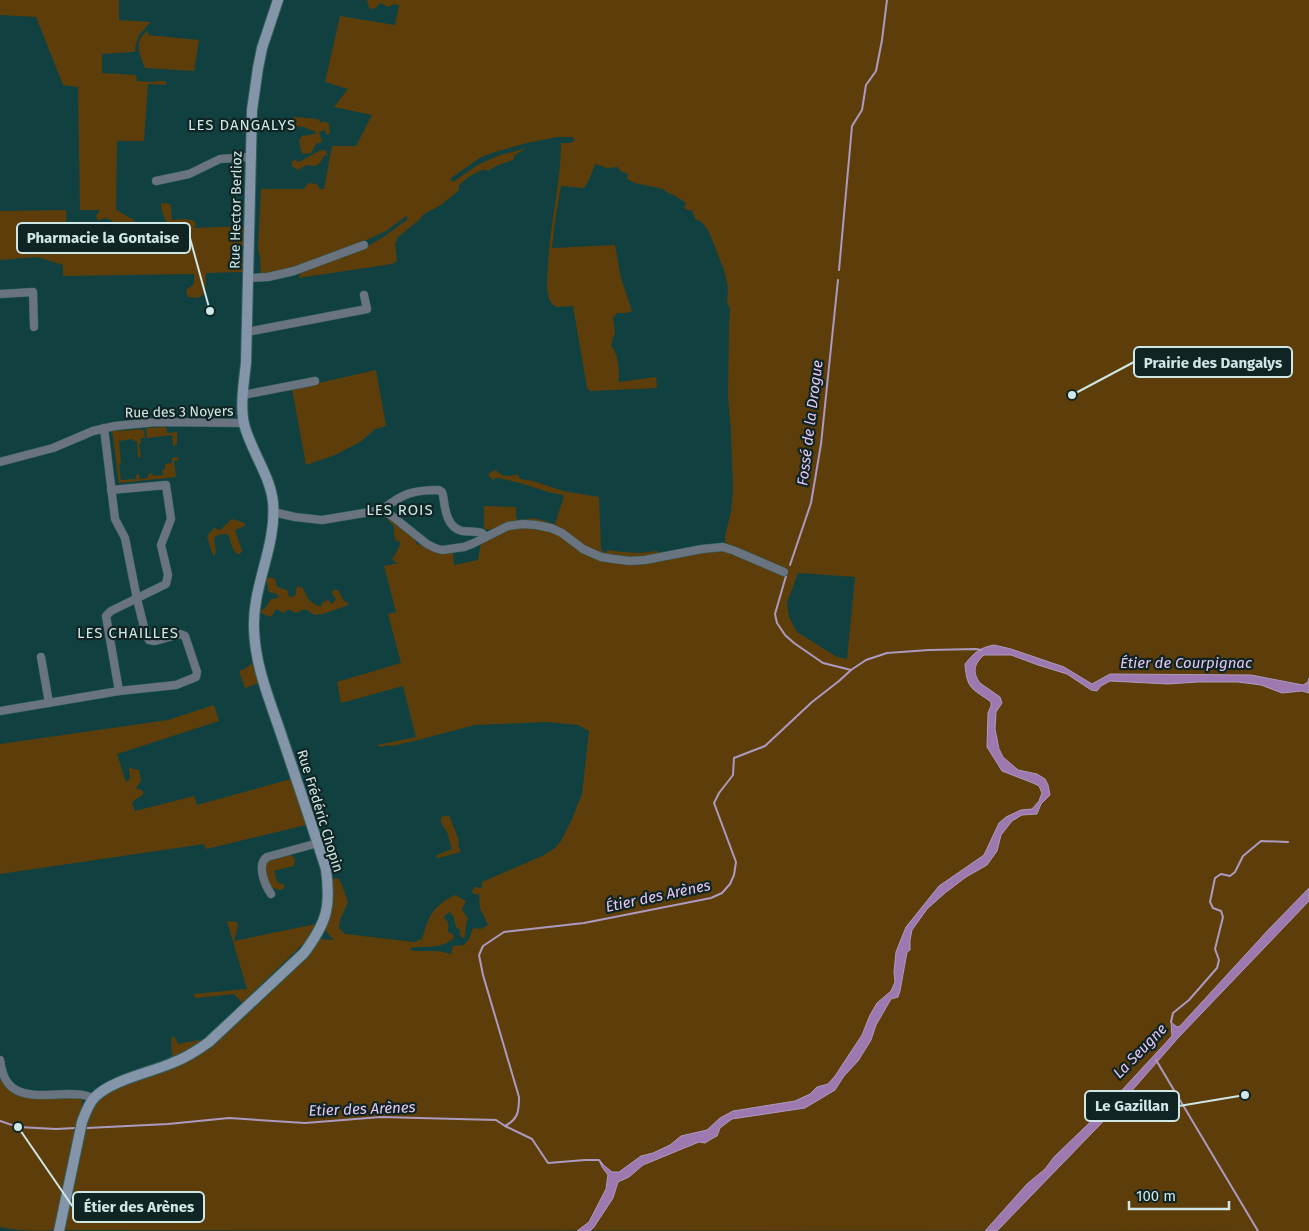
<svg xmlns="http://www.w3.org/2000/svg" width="1309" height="1231" viewBox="0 0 1309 1231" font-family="'Fira Sans',sans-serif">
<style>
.green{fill:#5d3e0a;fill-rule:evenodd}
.water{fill:#9e79b0;stroke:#ad9ac0}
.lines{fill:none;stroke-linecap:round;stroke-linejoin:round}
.stream{stroke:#ad9ac0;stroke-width:2}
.street-casing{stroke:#325f5e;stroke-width:9}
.secondary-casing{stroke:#325f5e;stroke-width:12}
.street{stroke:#6a7481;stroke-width:8}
.secondary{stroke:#8595a9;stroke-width:10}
.labels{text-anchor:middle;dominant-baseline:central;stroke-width:4.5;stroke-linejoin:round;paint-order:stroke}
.street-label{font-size:14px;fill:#cfe7e6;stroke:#102423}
.neighbourhood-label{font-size:15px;letter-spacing:1px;fill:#cfe7e6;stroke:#102423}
.water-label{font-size:15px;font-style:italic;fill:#e5c6f5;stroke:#102423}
.leader{fill:none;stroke:#cfe7e6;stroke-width:2}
.callout-dot{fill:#cfe7e6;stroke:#102423;stroke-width:2}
.callout{fill:#102423;stroke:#cfe7e6;stroke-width:2}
.callout-label{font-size:15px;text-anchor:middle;font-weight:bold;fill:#cfe7e6}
</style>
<rect width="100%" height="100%" fill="#104140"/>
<g class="green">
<path d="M0 0H119V20L151 22C140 33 137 35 135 51L133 52 102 54V73L136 75 137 81 155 82V81H166V85L148 84 144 141H117L116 210C123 213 127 217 133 219L135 222V225L159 224 160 230 172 229 168 226C165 217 161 212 161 203L170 204C172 208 171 215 172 220L181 219 193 220 196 224 194 228 244 226 243 246H239V256L243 257 242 272 206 273 205 293 198 298 188 297 186 290 194 284V274L63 276V265L37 257 0 260V211L66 210V225L116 224 111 220 105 218 98 221 96 216 100 210H80L78 87 63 85 36 17 0 15Z"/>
<path d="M367 0H1309V1231L64 1230 72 1193 83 1131 88 1117 95 1102 114 1088 202 1053 211 1048C248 1013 288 979 320 939L334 940 325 930 333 901V879L338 878 341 883 348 902 340 920 339 928 345 934 415 942 422 939C429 915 433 906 455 895L466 901 462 909 468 919 466 924 465 937 462 938 460 935V930L456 927 454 918 450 912 445 915 444 918C450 922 448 926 448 932L453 934 454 938C440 950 426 945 410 948L413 951H438L451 954 453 946 464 945 469 939 473 928 481 929 488 925 480 908 479 894H474L472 892 474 887 482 888V882L544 855 555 848 561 841 572 819 582 794 589 731 578 725 547 722 475 725 418 740 392 746 387 745 380 747 377 745 416 737 403 686 341 703 337 682 401 663 388 614 396 612 384 566 399 563 395 562 392 559 399 548 400 542 395 540 394 533V526L387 519 390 518 415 539 417 545 422 543 429 547 428 549 453 551 454 565 478 560 481 543 503 529 522 527 545 530 625 563 726 546 725 536 731 512 733 491 731 431 728 396 729 325 730 309 727 302 728 288 724 270 709 232 702 222 695 219 692 210H687L684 208 686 203 672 194 668 193 663 189 635 183 627 179 628 174 622 172 617 167 607 168 595 164 588 182 584 188 561 186 556 215 552 248 615 245 621 278 632 311 627 313H617L613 318 615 332 611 345C619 357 619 367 619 382L656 377 657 388 590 391 587 388 573 306 556 307C552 305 550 302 549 298 546 288 547 277 548 267 549 226 561 185 561 143H570L575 140 572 137H557L527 143 495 152 481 157 451 178V180L453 182 476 166 486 161 500 155 527 148 515 155 513 160 496 166 488 171 484 169 470 176 459 185V190L441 205 424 214 419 220 398 237 395 244 397 261 392 264 298 278 302 272 370 245 385 236 408 219 406 216 386 231 345 250 276 273 261 274 260 257 258 249 261 189H304L308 183 317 184 320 189H324L332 146H356L372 115 334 107 348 89 325 82 340 16 395 25 399 5 394 4 388 7 381 3 374 9 369 8ZM798 573 855 577 847 659 837 657 797 632 789 617 787 603Z"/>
<path d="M148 30V35L199 40 194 71 145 68C142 60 136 48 140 39 142 36 146 32 148 30Z"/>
<polygon points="294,117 318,119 321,123 325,121 329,124 330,133 327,135 325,130 319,132 322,142 316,144 311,153 302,154 299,141 302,136 315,134 316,132 304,127 285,125 285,123 290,121"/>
<polygon points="325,150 328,155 324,156 320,163 315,166 307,165 298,170 292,166 292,161 295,160 299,162 319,151"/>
<polygon points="376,370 386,426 375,429 360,442 335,455 306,465 292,389"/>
<polygon points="165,427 167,430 167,433 177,432 177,445 173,446 172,435 147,438 146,428"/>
<polygon points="141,429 144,431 145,438 141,438 141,443 139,444 141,457 138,458 137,441 133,441 133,439 119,441 121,464 119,465 121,480 136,479 136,476 137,475 137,474 139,474 140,479 148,478 148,474 152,473 153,476 163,475 162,470 165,469 165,464 172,463 172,458 178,457 179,460 174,461 176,477 119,483 112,430 118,430 119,431"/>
<path d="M496 470C501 477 510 477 517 474L520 479 533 481 563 491 599 497 601 549 604 553 609 550C626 553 640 554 657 551L661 554 645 558 606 556 526 521 527 519C537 517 546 522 555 524L564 496C559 493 553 494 548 492 541 489 502 477 496 478 495 478 494 479 493 480L488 475 491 472Z"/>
<path d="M484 506 516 507V518L518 520C509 526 494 531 484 529Z"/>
<polygon points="232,519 245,523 245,526 235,530 242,551 240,554 237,554 233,549 228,534 218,535 214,538 216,552 214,556 211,550 207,536 214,528 220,530"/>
<path d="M270 577 275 579 277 587 287 590 289 597 295 596 297 586 303 588C308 600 309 602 321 607L322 603 328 600 332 604 336 599 332 594 333 590H338L344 601 349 603 348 605 323 614 315 615 305 609 296 613 288 609 284 613 276 609 271 617 259 612 266 607 271 599 279 598 277 594 269 592 266 579Z"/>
<polygon points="251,664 254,666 259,683 245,688 239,671 246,668"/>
<polygon points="214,705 219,721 117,754 126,782 130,779 129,768 139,770 141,781 136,788 143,791 143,795 136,799 132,802 135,811 194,796 197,805 291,779 297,799 300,803 300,806 306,825 206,849 204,844 0,874 0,744 168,720"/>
<polygon points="449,815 459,841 458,845 461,852 438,858 436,857 437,855 452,849 447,832 441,823 441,817"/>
<polygon points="289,854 295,859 294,866 277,870 274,871 277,882 285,885 284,888 281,890 272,888 268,883 265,866 268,860"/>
<polygon points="227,921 237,922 238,926 234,941 316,924 307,940 242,1003 234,994 197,998 194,997 193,994 247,989"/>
<polygon points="171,1037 175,1038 178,1044 200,1040 199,1043 179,1055 172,1058"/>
<path d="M0 1069 6 1086 43 1098H82V1112L55 1230C38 1231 17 1231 0 1227Z"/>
</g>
<g class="water">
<path d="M994 645 1011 649 1064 667 1092 684 1110 674 1251 675 1303 685 1308 682 1309 678V693L1302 691 1282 693 1261 685 1238 682H1198L1168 684 1110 681 1101 686 1097 691 1091 690 1067 674 1038 665 1011 655H984C974 664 972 672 980 683L1000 697 1002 703 996 712 995 729 999 749 1003 757 1018 770 1037 774 1045 779 1048 785 1050 795 1041 804 1037 814 1022 815 1012 821 1001 835 997 851 987 865 966 877 945 893 927 909 912 930 910 940V950L907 952 900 991 898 997 891 999 876 1025 871 1040 858 1061 844 1076 835 1090 805 1108 732 1119 720 1128 717 1136 713 1138 705 1143 699 1142 643 1165 629 1177 618 1182 613 1198 594 1227 590 1231H577L589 1222 606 1189 608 1175 602 1167 600 1162 612 1172H619L641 1156 653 1153 670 1145 681 1136 707 1130 720 1118 733 1111 795 1101 810 1094 817 1087 828 1084 835 1076 862 1035 870 1015 877 1003 891 991 895 982 894 972 896 952 906 927 939 886 984 855 999 823 1006 817 1021 810 1032 809 1039 801 1042 793 1039 786 1033 783 1002 771 987 747 988 713 991 706V702C972 688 967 690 965 664 975 652 979 648 994 645Z"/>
<polygon points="1309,888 1309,901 1178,1038 1122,1102 997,1231 985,1231 1027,1184 1045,1169 1054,1157 1110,1103 1172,1036 1171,1022 1177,1027 1180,1026 1270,928"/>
</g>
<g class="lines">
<g class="stream">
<polyline points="839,270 852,126 862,110 866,85 876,71 882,40 887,0"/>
<polyline points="790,565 811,503 821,444 838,280"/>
<polyline points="786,576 775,614 777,623 785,635 794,643 823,663 851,670"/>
<polyline points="1171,1022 1173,1013 1189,1000 1217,968 1219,960 1215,949 1223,917 1221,911 1213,908 1210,902 1215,878 1221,874 1230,876 1235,872 1243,856 1261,841 1288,842"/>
<polyline points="1156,1060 1258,1231"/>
<polyline points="0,1121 18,1127 56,1129 75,1128"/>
<path d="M505 1126C518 1119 519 1112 519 1097L483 975 479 955 483 946 504 932 584 923 711 898 722 893 730 884 734 875 736 862 714 803 719 793 733 775 734 758 765 746 812 702 839 681 851 670 866 660 887 653 929 650 976 649 981 650"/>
<polyline points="87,1128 168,1124 229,1118 305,1123 381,1117 496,1120 505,1126 532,1139 548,1163 585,1160 599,1160 602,1164"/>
</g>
<defs>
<g id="street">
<polyline points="156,181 189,174 220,159 251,157"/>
<polyline points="249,278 268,277 294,271 364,245"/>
<polyline points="0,294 33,292 34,327"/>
<polyline points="247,332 367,309 364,295"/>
<polyline points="243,395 315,381"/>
<polyline points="104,428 115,519 125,538 137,599 146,635 149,640 155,641 180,634 185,636 197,672 196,677 176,685 119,691"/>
<polyline points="0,462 53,448 93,431 115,426 156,422 244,423"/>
<path d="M382 510C403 493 413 490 439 490L442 492 443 495C445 508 446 527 462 531 469 532 475 531 482 533L486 537"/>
<polyline points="273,512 295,517 322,520 382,510 392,516 427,544 435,548 442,550 464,547 474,543 508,526 523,524 536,525 551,528 562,533 583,549 601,557 614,559 630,561 645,560 702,549 723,547 735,551 784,572"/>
<polyline points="41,657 49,703"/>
<polyline points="0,711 119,691 106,616 111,611 166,584 168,575 161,545 171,519 166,485 111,490"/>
<path d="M271 894C265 885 256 865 267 857L318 843"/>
<path d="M0 1060C1 1067 3 1077 8 1083 19 1099 50 1095 67 1094 77 1094 86 1094 94 1099"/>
</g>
<path id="secondary" d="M59 1231 82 1122C85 1114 88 1105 94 1098 111 1080 149 1073 172 1063 186 1058 198 1050 209 1042L304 953C327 922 331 907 326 869 311 822 295 775 279 728 268 696 255 664 254 629 252 586 277 546 273 502 270 475 251 451 244 424 240 406 244 381 246 363L252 110 258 68 262 48 278 0"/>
</defs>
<use href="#street" class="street-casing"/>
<use href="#secondary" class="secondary-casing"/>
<use href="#street" class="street"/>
<use href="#secondary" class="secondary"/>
</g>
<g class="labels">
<g class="street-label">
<text transform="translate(236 210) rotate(-89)">Rue Hector Berlioz</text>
<text transform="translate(179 412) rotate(-1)">Rue des 3 Noyers</text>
<text transform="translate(320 811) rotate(73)">Rue Frédéric Chopin</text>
</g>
<g class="neighbourhood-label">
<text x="242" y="125">LES DANGALYS</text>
<text x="400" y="510">LES ROIS</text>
<text x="128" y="633">LES CHAILLES</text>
</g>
<g class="water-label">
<text transform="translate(810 423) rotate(-83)">Fossé de la Drogue</text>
<text x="1186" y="663">Étier de Courpignac</text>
<text transform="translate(658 896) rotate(-12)">Étier des Arènes</text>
<text transform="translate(1140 1051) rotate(-46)">La Seugne</text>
<text transform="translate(362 1109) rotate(-2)">Etier des Arènes</text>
</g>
</g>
<path class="leader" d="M210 311L190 238M1072 395L1134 362M1245 1095L1179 1106M18 1127L73 1207"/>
<g class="callout-dot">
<circle cx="210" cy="311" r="5"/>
<circle cx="1072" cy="395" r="5"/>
<circle cx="1245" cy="1095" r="5"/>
<circle cx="18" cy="1127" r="5"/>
</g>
<g class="callout">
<rect x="17" y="223" width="173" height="30" rx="5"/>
<rect x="1134" y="347" width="158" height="30" rx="5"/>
<rect x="1085" y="1091" width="94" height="30" rx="5"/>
<rect x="73" y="1192" width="131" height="30" rx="5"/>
</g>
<g class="callout-label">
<text x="103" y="243">Pharmacie la Gontaise</text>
<text x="1213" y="368">Prairie des Dangalys</text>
<text x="1132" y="1111">Le Gazillan</text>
<text x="139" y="1212">Étier des Arènes</text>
</g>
<path d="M1129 1201v8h100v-8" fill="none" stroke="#cfe7e6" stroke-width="2.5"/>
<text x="1136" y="1201" font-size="15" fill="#cfe7e6" stroke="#102423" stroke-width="4" paint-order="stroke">100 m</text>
</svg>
